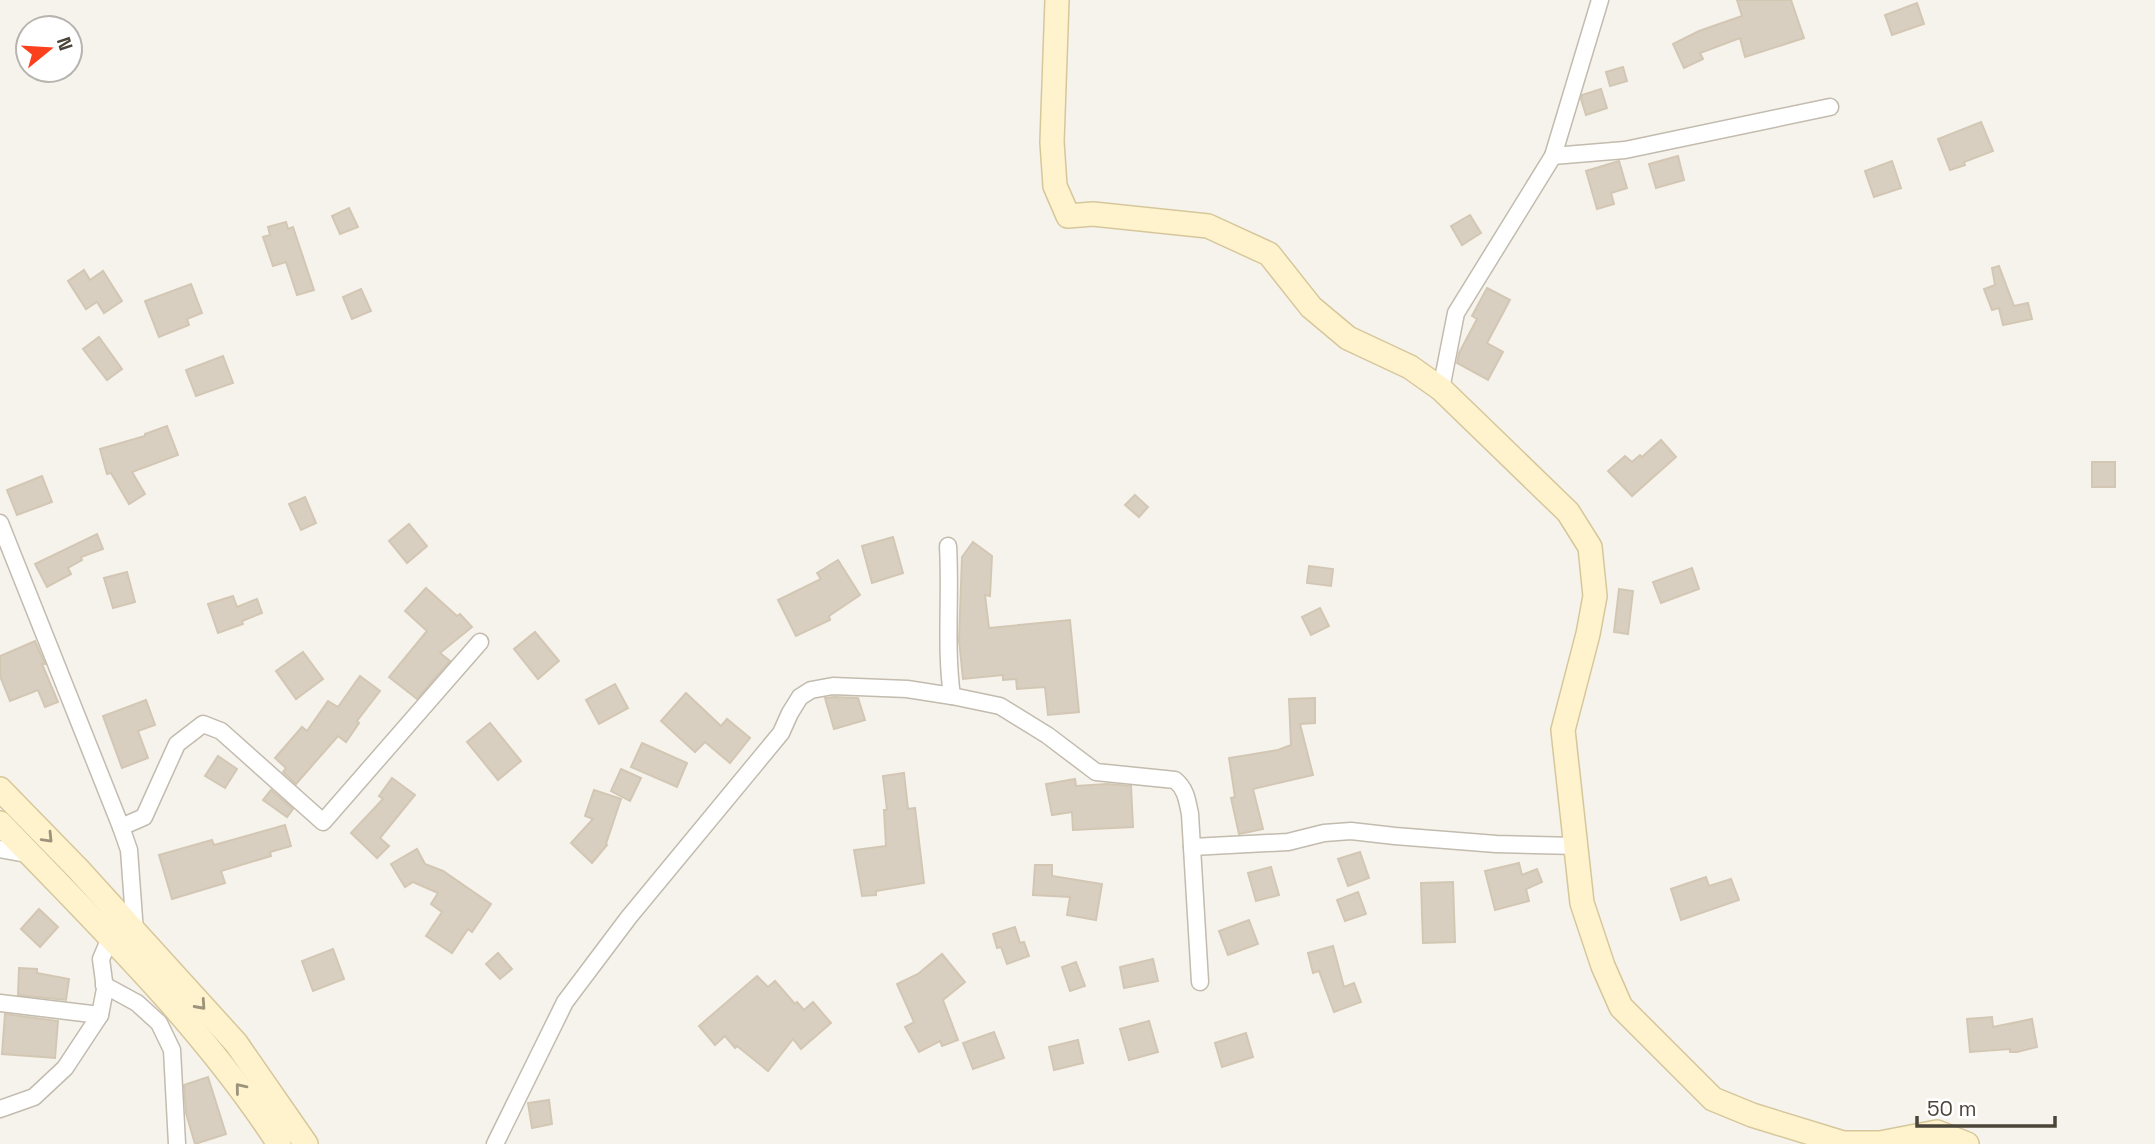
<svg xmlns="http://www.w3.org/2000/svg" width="2155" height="1144" viewBox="0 0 2155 1144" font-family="'Space Grotesk',sans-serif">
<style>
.building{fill:#d8cfc1;stroke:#d3c7b4;stroke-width:2}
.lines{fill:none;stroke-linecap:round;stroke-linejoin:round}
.street-casing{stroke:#c2bbae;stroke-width:19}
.secondary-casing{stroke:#d6c79b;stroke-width:26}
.street{stroke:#fff;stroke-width:16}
.secondary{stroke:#fff3cd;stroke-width:23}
.oneway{stroke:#9c937c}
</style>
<rect width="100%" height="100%" fill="#f6f3ec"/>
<g class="building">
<polygon points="1737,0 1791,0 1804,38 1745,57 1740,38 1700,53 1703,59 1684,68 1673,44 1699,31 1742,16"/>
<polygon points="1917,3 1924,24 1892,35 1885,15"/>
<polygon points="1623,67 1627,81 1610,86 1606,72"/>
<polygon points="1601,89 1607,108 1586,115 1581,99 1582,95"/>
<polygon points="1981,122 1993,151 1964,162 1965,165 1950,170 1938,139"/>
<polygon points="1678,156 1684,180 1656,188 1649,164"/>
<polygon points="1619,161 1627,188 1611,193 1614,204 1597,209 1586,171"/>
<polygon points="1892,161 1901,188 1874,197 1865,171"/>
<polygon points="349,208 358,227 340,234 332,216"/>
<polygon points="1470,215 1481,233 1462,245 1451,226"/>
<polygon points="286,222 288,229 293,227 314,290 297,295 286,262 273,266 263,237 270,235 268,227"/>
<polygon points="1999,266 2014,306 2028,303 2032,319 2003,325 1999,308 1992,310 1984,289 1995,285 1992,268"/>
<polygon points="84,270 90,280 103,271 122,301 104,313 97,302 86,309 68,281"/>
<polygon points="191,284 202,313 187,319 189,325 159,337 145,301"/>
<polygon points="1487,288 1510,300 1487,343 1503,352 1488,380 1457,363 1459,353 1477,319 1472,316"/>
<polygon points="361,289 371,311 352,319 343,297"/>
<polygon points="99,337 122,369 107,380 83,349"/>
<polygon points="223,356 233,383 196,396 186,370"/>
<polygon points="167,426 178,455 132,472 145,494 129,504 111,473 107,474 100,449 145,436 145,434"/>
<polygon points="1661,440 1676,457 1632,496 1608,471 1625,456 1632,462 1640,455 1642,457"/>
<rect x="2092" y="462" width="23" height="25"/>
<polygon points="42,476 52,502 17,515 7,490"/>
<polygon points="1135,495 1148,507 1139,517 1125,505"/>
<polygon points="305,497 316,523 301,530 289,504"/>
<polygon points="409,524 427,546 407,563 389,541"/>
<polygon points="97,534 103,549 81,557 82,560 68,568 71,574 47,587 35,564"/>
<polygon points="893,537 903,573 872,583 862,546"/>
<polygon points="973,542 992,556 990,596 985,595 989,628 1070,620 1079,712 1048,715 1045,687 1017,689 1016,679 1003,680 1003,675 963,679 959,640 962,557"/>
<polygon points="838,560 860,595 829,616 830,620 796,636 778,600 821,579 817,573"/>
<polygon points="1309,566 1333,569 1331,586 1307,583"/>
<polygon points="1692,568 1699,589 1661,603 1653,582"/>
<polygon points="127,572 135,602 113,608 104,578"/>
<polygon points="426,588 457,616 460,614 472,627 440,653 450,661 417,699 389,677 427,631 405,611"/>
<polygon points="1619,589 1633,591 1628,634 1614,632"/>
<polygon points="233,596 237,607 257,599 262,613 242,621 243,624 218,633 208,604"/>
<polygon points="1320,608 1329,626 1311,635 1302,617"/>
<polygon points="535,632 559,661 538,679 514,649"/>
<polygon points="35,641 45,664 42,664 58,702 45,707 38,690 10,701 0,676 0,656"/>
<polygon points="303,652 323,679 296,699 276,671"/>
<polygon points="360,676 380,691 357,721 359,723 346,742 338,736 296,784 283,772 286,768 275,758 302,727 307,731 328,701 338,707"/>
<polygon points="615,684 628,708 599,724 586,700"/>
<polygon points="686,693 721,726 727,719 750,738 730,763 705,742 695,752 661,721"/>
<polygon points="834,697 858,698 865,720 834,729 825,698"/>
<polygon points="1315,698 1315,723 1300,724 1313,775 1253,789 1263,829 1239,834 1231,798 1235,797 1229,758 1278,750 1291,745 1289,699"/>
<polygon points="146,700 155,725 138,731 148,758 122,768 103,716"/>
<polygon points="490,723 521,761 498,780 467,742"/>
<polygon points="642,743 687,763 677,787 631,767"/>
<polygon points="218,756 237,769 225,788 205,776"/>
<polygon points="621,769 641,778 630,801 611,791"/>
<polygon points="904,773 908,809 915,808 924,883 876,891 876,895 862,896 854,850 886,846 884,810 887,810 883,776"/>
<polygon points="392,778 415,795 380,838 389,846 377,858 351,833 383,799 379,796"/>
<polygon points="1075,779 1076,786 1107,784 1131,786 1133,827 1073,830 1072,812 1052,815 1046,784"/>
<polygon points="271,790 293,809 287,817 263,800"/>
<polygon points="594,790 621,799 606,844 607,845 592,863 571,843 593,819 585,816"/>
<polygon points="285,825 291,846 270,852 271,856 221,871 225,883 172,899 159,855 212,840 214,845"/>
<polygon points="417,849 425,864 443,871 491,904 472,932 468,929 452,953 426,936 442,912 431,904 438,893 413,882 405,887 391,864"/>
<polygon points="1360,852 1369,878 1348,886 1338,859"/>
<polygon points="1519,863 1522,875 1537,869 1542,882 1526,889 1529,901 1495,910 1485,871"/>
<polygon points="1035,865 1052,865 1052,876 1102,884 1096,920 1067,915 1070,897 1033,895"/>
<polygon points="1271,867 1279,895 1256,901 1248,873"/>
<polygon points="1706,877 1709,886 1731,879 1739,900 1681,920 1671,889"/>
<polygon points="1453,882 1455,942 1423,943 1421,883"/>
<polygon points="1358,892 1366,914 1345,921 1337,900"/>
<polygon points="39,909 58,927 40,947 21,929"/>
<polygon points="1249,920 1258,944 1228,955 1219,931"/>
<polygon points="1015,927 1020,943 1024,942 1029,956 1007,964 1001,947 997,948 993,934"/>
<polygon points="1333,946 1344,987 1354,983 1361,1002 1334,1012 1319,971 1313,973 1308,953"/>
<polygon points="333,949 344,979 313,991 302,961"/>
<polygon points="498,953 512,969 500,979 486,964"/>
<polygon points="942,954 965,982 943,1000 958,1040 942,1046 940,1041 919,1052 905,1027 914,1022 897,984 918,974"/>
<polygon points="1153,959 1158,981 1124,988 1120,967"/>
<polygon points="1076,962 1085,986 1070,991 1062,967"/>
<polygon points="19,968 37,969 37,973 69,979 66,1000 18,995"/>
<polygon points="757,976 768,987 775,981 795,1004 797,1002 804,1010 813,1002 831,1023 801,1049 793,1039 768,1071 737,1046 735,1048 725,1036 715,1045 699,1026"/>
<polygon points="5,1014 58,1021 55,1058 2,1054"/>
<polygon points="1992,1017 1993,1027 2032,1019 2037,1047 2017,1052 2010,1052 2010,1049 1970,1052 1967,1019"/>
<polygon points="1149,1021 1158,1052 1129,1060 1120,1029"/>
<polygon points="994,1032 1004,1058 973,1069 963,1043"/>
<polygon points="1246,1033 1253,1057 1222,1067 1215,1043"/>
<polygon points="1078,1040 1083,1063 1054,1070 1049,1047"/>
<polygon points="208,1077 226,1134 195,1144 186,1113 184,1085"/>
<polygon points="549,1100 552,1124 532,1128 528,1103"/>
</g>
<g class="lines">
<defs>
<g id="street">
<polyline points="1553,156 1625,150 1830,107"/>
<polyline points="1441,389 1456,313 1553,156 1600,0"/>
<polyline points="0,523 121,827 129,850 135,932"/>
<path d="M948 546C951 596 945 646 952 696"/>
<polyline points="121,827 144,817 177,744 203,724 221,731 323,822 480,642"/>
<polyline points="1192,847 1288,842 1324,833 1351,831 1395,836 1496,844 1576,846"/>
<polyline points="0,849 32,855"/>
<polyline points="104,985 137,1003 159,1023 172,1050 177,1144"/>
<polyline points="0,1003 100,1015"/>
<polyline points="0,1109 34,1097 65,1068 100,1015 105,989 101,959 110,938"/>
<path d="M495 1144 565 1002 629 917 781 733 790 713 800 697 811 690 833 686 907 689 952 696 1000 706 1047 735 1096 772 1175 780C1186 789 1187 800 1190 814L1200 982"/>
</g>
<g id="secondary">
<polyline points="1057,0 1052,142 1055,186 1068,216 1093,214 1208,226 1269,254 1311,307 1348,338 1410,367 1441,389 1568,512 1590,547 1595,596 1588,634 1563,730 1582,903 1603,966 1621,1007 1713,1099 1752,1115 1843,1143 1880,1143 1937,1132 1967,1144"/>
<polyline points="0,789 78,869 236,1043 306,1144"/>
<path d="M0 823C98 925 202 1025 279 1144"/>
</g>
</defs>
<use href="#street" class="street-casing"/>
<use href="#secondary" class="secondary-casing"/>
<use href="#street" class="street"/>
<use href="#secondary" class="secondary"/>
</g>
<defs><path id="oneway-chevron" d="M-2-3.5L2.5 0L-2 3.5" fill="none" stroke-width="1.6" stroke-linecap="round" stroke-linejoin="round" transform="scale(1.75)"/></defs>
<g class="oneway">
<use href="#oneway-chevron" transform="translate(48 838) rotate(46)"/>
<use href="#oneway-chevron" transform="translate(201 1005) rotate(48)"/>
<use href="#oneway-chevron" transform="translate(240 1088) rotate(-129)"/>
</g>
<g transform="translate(49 49) rotate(72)"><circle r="33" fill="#ffffff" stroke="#b7b4b0" stroke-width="2"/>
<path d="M0-5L12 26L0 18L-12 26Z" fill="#fc3f1d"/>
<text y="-10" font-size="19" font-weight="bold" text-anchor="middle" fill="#4b4439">N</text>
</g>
<path d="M1917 1116v10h138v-10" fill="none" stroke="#4b4439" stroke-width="3.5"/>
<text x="1927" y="1116" font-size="21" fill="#4b4439" stroke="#ffffff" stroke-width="5" paint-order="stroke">50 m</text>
</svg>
